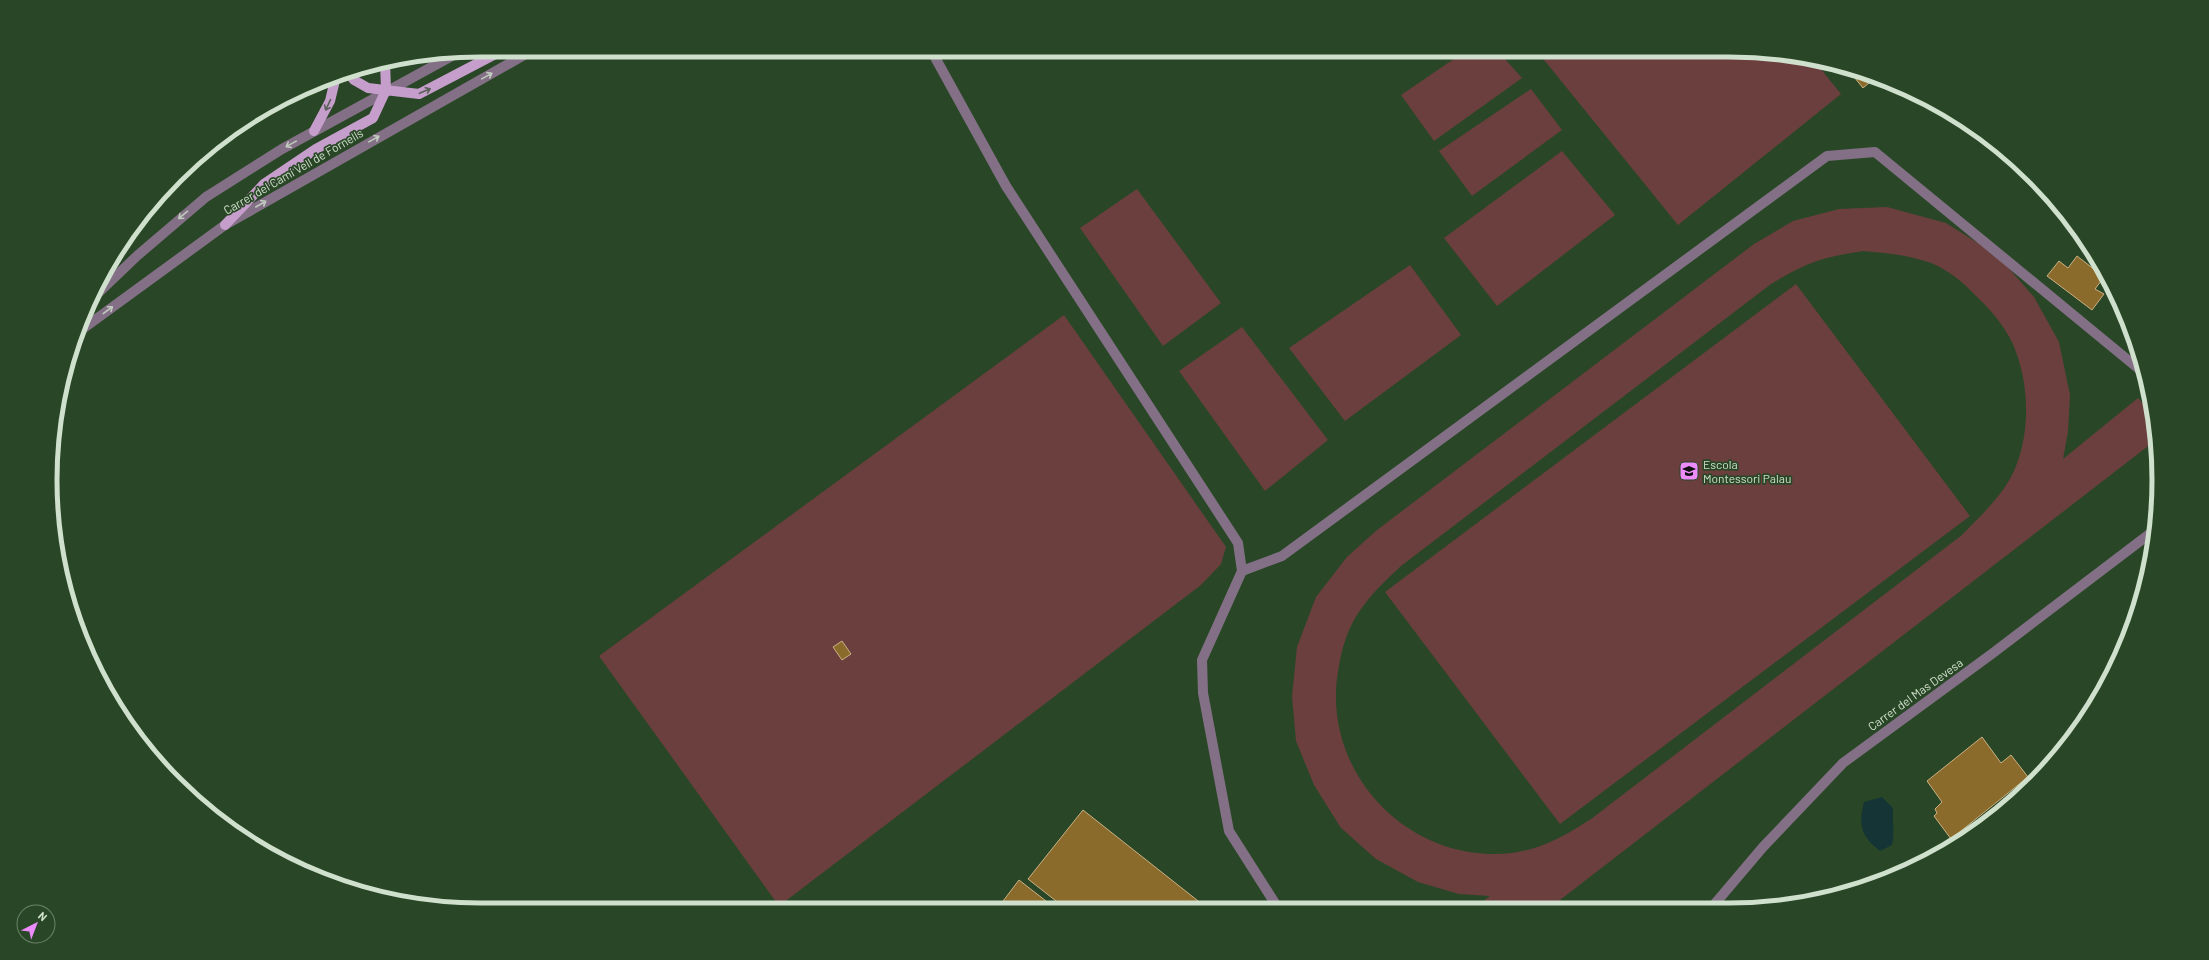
<svg xmlns="http://www.w3.org/2000/svg" width="2209" height="960" viewBox="0 0 2209 960" font-family="Barlow,sans-serif">
<style>
.green{fill:#6a3f3e;fill-rule:evenodd}
.water{fill:#153436}
.building{fill:#8b6b2b;stroke:#cab185}
.lines{fill:none;stroke-linecap:round;stroke-linejoin:round}
.minor{stroke:#837086;stroke-width:10}
.major{stroke:#c69ecb;stroke-width:10}
.oneway{stroke:#c0cabe}
.oneway2{stroke:#586158}
.labels{text-anchor:middle;dominant-baseline:central;stroke-width:3.5;stroke-linejoin:round;paint-order:stroke}
.street-label{font-size:12px;fill:#cfe0cc;stroke:#294726}
.poi-label{font-size:12px;fill:#cfe0cc;stroke:#294726;text-anchor:start}
.rim{fill:none;stroke:#cfe0cc;stroke-width:5}
</style>
<rect width="100%" height="100%" fill="#294726"/>
<g class="green">
<polygon points="1467,50 1497,50 1522,78 1434,141 1401,95"/>
<polygon points="1536,50 1729,50 1812,58 1841,94 1678,225"/>
<polygon points="1531,89 1562,130 1472,196 1439,151"/>
<polygon points="1562,151 1615,215 1497,306 1444,238"/>
<polygon points="1137,189 1221,303 1163,346 1080,228"/>
<path d="M1887 207 1946 223 1997 255 2034 297 2059 342 2070 395 2068 432 2063 459 2138 398 2152 413 2156 440 1551 907H1476L1490 896 1459 894 1418 882 1376 859 1341 828 1314 785 1296 741 1292 696 1297 647 1316 597 1347 557 1377 530 1754 244 1793 221 1839 209ZM1863 251C1886 253 1909 255 1931 263 1948 270 1963 282 1975 295 1990 309 2003 324 2012 342 2029 380 2031 428 2016 466 2005 494 1982 514 1962 535L1591 819C1566 835 1542 849 1512 853 1407 865 1318 769 1339 666 1342 648 1347 631 1357 615 1369 596 1385 581 1401 566L1771 284C1806 263 1822 257 1863 251Z"/>
<polygon points="1410,265 1461,335 1345,421 1289,348"/>
<polygon points="1796,284 1970,516 1560,824 1385,592"/>
<polygon points="1064,315 1226,547 1221,564 1201,585 779,906 599,656"/>
<polygon points="1242,327 1328,440 1265,491 1179,371"/>
</g>
<path class="water" d="M1882 797 1893 808C1892 821 1895 833 1892 845L1880 851C1861 836 1858 825 1864 802Z"/>
<g class="building">
<polygon points="1846,67 1867,73 1876,77 1863,88"/>
<polygon points="2077,256 2104,277 2095,289 2104,294 2092,310 2047,276 2059,261 2068,268"/>
<polygon points="842,641 851,654 842,660 833,647"/>
<polygon points="1982,737 2001,763 2011,755 2028,777 1951,839 1934,816 1937,813 1935,809 1942,802 1927,781"/>
<polygon points="1083,810 1207,908 1065,908 1028,879"/>
<polygon points="1019,880 1055,908 997,909"/>
</g>
<g class="lines">
<g class="minor">
<polyline points="931,50 1006,186 1238,543 1242,571 1202,660 1203,693 1229,831 1278,908"/>
<polyline points="93,298 138,255 206,197 282,149 459,52"/>
<polyline points="77,333 225,225 533,50"/>
<polyline points="1242,571 1282,556 1827,156 1875,152 2145,374"/>
<polyline points="1713,906 1763,847 1843,763 1993,653 2156,529"/>
</g>
<g class="major">
<polyline points="453,53 458,53"/>
<polyline points="347,71 354,80 368,88 419,94 503,50"/>
<polyline points="314,131 330,101 336,76"/>
<polyline points="225,225 264,184 316,149 373,118 386,90 385,61"/>
</g>
</g>
<defs><path id="oneway-shaft" d="M-6 0H5M1.5-3L5.5 0L1.5 3" fill="none" stroke-width="1.6" stroke-linecap="round" stroke-linejoin="round"/></defs>
<g class="oneway">
<use href="#oneway-shaft" transform="translate(487 76) rotate(-29)"/>
<use href="#oneway-shaft" transform="translate(374 139) rotate(-29)"/>
<use href="#oneway-shaft" transform="translate(291 144) rotate(151)"/>
<use href="#oneway-shaft" transform="translate(261 204) rotate(-30)"/>
<use href="#oneway-shaft" transform="translate(183 215) rotate(141)"/>
<use href="#oneway-shaft" transform="translate(108 310) rotate(-37)"/>
</g>
<g class="oneway2">
<use href="#oneway-shaft" transform="translate(425 91) rotate(-23)"/>
<use href="#oneway-shaft" transform="translate(328 105) rotate(115)"/>
</g>
<defs>
<symbol id="school-square" viewBox="-11 -11 22 22"><rect x="-9" y="-9" width="18" height="18" rx="4" fill="#ec8cfb" stroke="#294726"/><path d="M0-5L7-2L0 1L-7-2ZM-4 1L0 2.5L4 1V4Q0 6-4 4Z" fill="#111"/></symbol>
</defs>
<g fill-rule="evenodd">
<use href="#school-square" x="1678" y="460" width="22" height="22"/>
</g>
<g class="labels">
<g class="street-label">
<text transform="translate(293 171) rotate(-30)">Carrer del Camí Vell de Fornells</text>
<text transform="translate(1915 694) rotate(-36)">Carrer del Mas Devesa</text>
</g>
<g class="poi-label">
<text x="1703" y="464">Escola<tspan x="1703" dy="14">Montessori Palau</tspan></text>
</g>
</g>
<path d="M0 0H2209V960H0ZM480 57H1729A423 423 0 0 1 2152 480V480A423 423 0 0 1 1729 903H480A423 423 0 0 1 57 480V480A423 423 0 0 1 480 57Z" fill="#294726" fill-rule="evenodd"/>
<path class="rim" d="M480 57H1729A423 423 0 0 1 2152 480V480A423 423 0 0 1 1729 903H480A423 423 0 0 1 57 480V480A423 423 0 0 1 480 57Z"/>
<g transform="translate(36 924) rotate(42)"><circle r="19" fill="#294726" stroke="#6b8468"/>
<path d="M0-3L7 15L0 10L-7 15Z" fill="#ec8cfb"/>
<text y="-6" font-size="11" font-weight="bold" text-anchor="middle" fill="#cfe0cc">N</text>
</g>
</svg>
